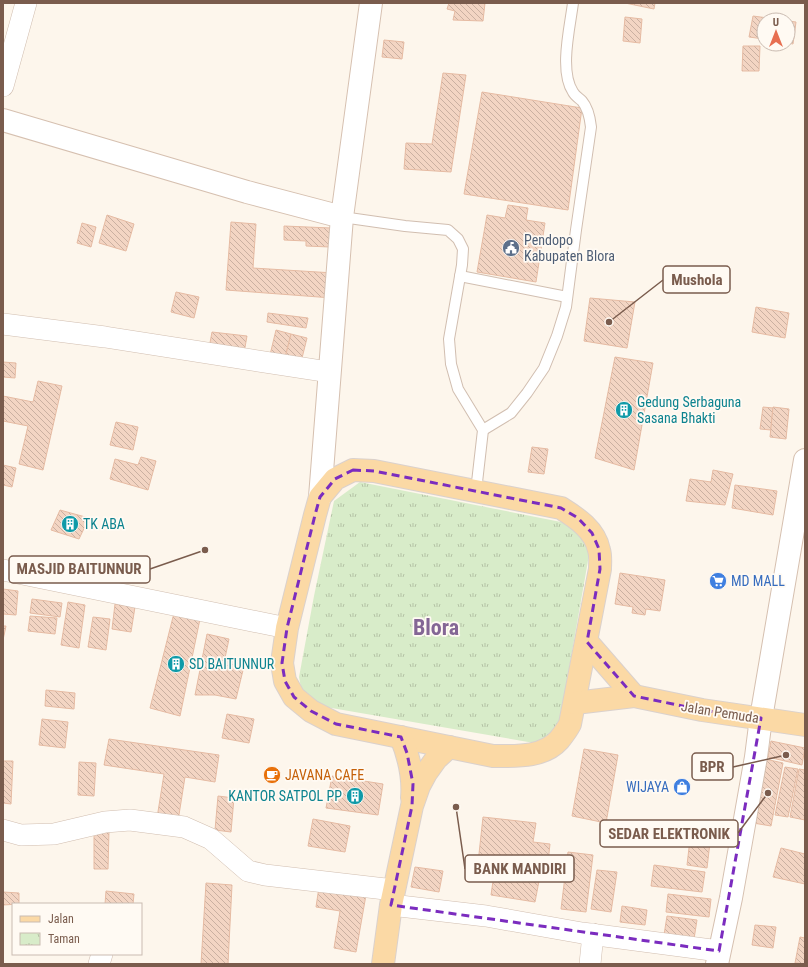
<svg xmlns="http://www.w3.org/2000/svg" width="808" height="967" viewBox="0 0 808 967" font-family="'Roboto Condensed',sans-serif">
<style>
.park{fill:url(#park-tufts)}
.building{fill:url(#building-back-hatch);stroke:#e6bba3}
.lines{fill:none;stroke-linecap:round;stroke-linejoin:round}
.lane-casing{stroke:#d1beb0;stroke-width:12}
.street-casing{stroke:#d1beb0;stroke-width:22}
.secondary-casing{stroke:#d6c0b0;stroke-width:24}
.primary-casing{stroke:#dad1cd;stroke-width:24}
.lane{stroke:#fff;stroke-width:10}
.street{stroke:#fff;stroke-width:21}
.secondary{stroke:#fff;stroke-width:22}
.primary{stroke:#fbd9a5;stroke-width:22}
.marked{fill:none;stroke:#7b2cbf;stroke-width:3;stroke-dasharray:8 5;stroke-linejoin:round}
.labels{text-anchor:middle;dominant-baseline:central;stroke-width:3.5;stroke-linejoin:round;paint-order:stroke}
.service-label{font-size:14px;fill:#4e5e75;stroke:#fffaf3;text-anchor:start}
.culture-label{font-size:14px;fill:#0d838f;stroke:#fffaf3;text-anchor:start}
.shop-label{font-size:14px;fill:#366cbe;stroke:#fffaf3;text-anchor:start}
.street-label{font-size:14px;fill:#7a5c4d;stroke:#fffaf3}
.food-label{font-size:14px;fill:#c56008;stroke:#fffaf3;text-anchor:start}
.town-label{font-size:22px;font-weight:bold;fill:#846695;stroke:#fffaf3}
.leader{fill:none;stroke:#7a5c4d;stroke-width:1.5}
.callout-dot{fill:#7a5c4d;stroke:#fffaf3;stroke-width:1.5}
.callout{fill:#fffaf3;stroke:#7a5c4d;stroke-width:1.5}
.callout-label{font-size:15px;text-anchor:middle;font-weight:bold;fill:#7a5c4d}
</style>
<defs>
<pattern id="park-tufts" width="24" height="20" patternUnits="userSpaceOnUse"><rect width="24" height="20" fill="#d8ecc9"/><path d="M3 7l-1-3M5 7V3M7 7l1-3M15 17l-1-3M17 17v-4M19 17l1-3" fill="none" stroke="#b4c2a5"/></pattern>
<pattern id="building-back-hatch" width="6" height="6" patternUnits="userSpaceOnUse"><rect width="6" height="6" fill="#f3d5c3"/><path d="M-1 5l2 2M0 0l6 6M5-1l2 2" fill="none" stroke="#cab0a1"/></pattern>
</defs>
<rect width="100%" height="100%" fill="#fdf6ec"/>
<polygon class="park" points="360,482 566,523 583,538 589,555 559,726 549,737 534,743 314,705 302,693 299,677 314,596 334,501"/>
<g class="building">
<polygon points="449,3 485,3 483,21 453,20 455,11 447,9"/>
<polygon points="625,3 655,3 654,9"/>
<polygon points="753,16 783,20 764,20 764,39 749,37"/>
<polygon points="625,17 642,19 640,43 623,41"/>
<polygon points="788,21 796,22 793,44 788,43"/>
<polygon points="384,40 404,42 402,59 382,57"/>
<polygon points="743,46 760,46 759,71 742,71"/>
<polygon points="443,73 466,75 451,172 404,169 406,143 432,144"/>
<polygon points="482,92 582,108 568,210 464,194"/>
<polygon points="508,205 528,208 526,220 545,223 536,282 477,272 487,215 505,218"/>
<polygon points="107,215 134,224 126,251 99,243"/>
<polygon points="231,222 256,224 253,268 334,273 332,298 226,290"/>
<polygon points="82,223 96,227 91,247 77,243"/>
<polygon points="284,226 331,228 330,247 306,246 306,241 284,240"/>
<polygon points="176,292 199,297 194,318 171,312"/>
<polygon points="590,298 635,302 627,348 584,341"/>
<polygon points="756,307 789,313 785,338 752,332"/>
<polygon points="268,313 308,318 306,328 267,322"/>
<polygon points="276,330 291,334 284,362 269,359"/>
<polygon points="212,332 247,336 244,353 209,348"/>
<polygon points="291,334 307,338 300,366 284,362"/>
<polygon points="615,357 653,363 634,470 595,458"/>
<polygon points="3,362 16,363 15,378 3,377"/>
<polygon points="38,381 62,386 43,470 19,464 28,426 3,421 3,396 33,402"/>
<polygon points="763,407 773,408 771,430 760,429"/>
<polygon points="773,407 789,409 786,439 770,437"/>
<polygon points="116,422 138,427 133,450 110,445"/>
<polygon points="532,447 548,449 544,474 528,472"/>
<polygon points="141,457 156,461 148,490 110,479 115,459 138,465"/>
<polygon points="3,465 16,468 12,487 3,485"/>
<polygon points="713,470 733,474 725,505 686,501 690,479 711,482"/>
<polygon points="735,485 777,491 773,515 732,508"/>
<polygon points="60,510 89,518 79,539 51,530"/>
<polygon points="620,573 665,580 660,611 646,609 645,615 632,613 633,607 615,604"/>
<polygon points="3,589 18,591 16,615 3,614"/>
<polygon points="32,599 62,603 60,617 30,613"/>
<polygon points="68,602 85,605 79,648 61,645"/>
<polygon points="115,604 135,607 131,632 112,629"/>
<polygon points="174,613 200,619 180,716 150,708"/>
<polygon points="30,616 57,618 55,634 28,631"/>
<polygon points="93,617 110,619 106,650 88,647"/>
<polygon points="3,626 6,626 3,640"/>
<polygon points="207,634 229,639 225,658 245,662 236,699 215,695 195,695"/>
<polygon points="46,690 75,693 74,709 45,706"/>
<polygon points="227,714 254,719 249,743 222,738"/>
<polygon points="42,719 68,722 65,748 39,745"/>
<polygon points="109,739 219,755 215,782 185,777 178,821 157,818 164,774 104,765"/>
<polygon points="771,741 805,748 802,765 768,757"/>
<polygon points="584,749 618,755 606,823 572,816"/>
<polygon points="765,759 783,763 771,826 753,823"/>
<polygon points="3,761 13,761 11,804 3,803"/>
<polygon points="79,762 96,763 94,796 78,795"/>
<polygon points="785,767 798,769 788,817 775,815"/>
<polygon points="799,769 805,770 805,820 790,817"/>
<polygon points="332,776 383,784 378,815 326,808"/>
<polygon points="218,796 234,798 231,832 215,830"/>
<polygon points="483,817 536,823 533,842 550,844 547,871 478,863"/>
<polygon points="313,819 350,826 345,852 308,846"/>
<polygon points="94,831 109,831 108,869 94,869"/>
<polygon points="691,831 711,834 707,868 687,865"/>
<polygon points="781,848 805,854 805,884 773,877"/>
<polygon points="568,852 593,855 586,912 561,909"/>
<polygon points="654,865 705,872 702,892 651,886"/>
<polygon points="415,867 443,871 439,892 411,887"/>
<polygon points="597,870 617,872 611,912 591,909"/>
<polygon points="494,874 539,881 535,902 491,895"/>
<polygon points="206,883 232,885 228,964 201,964"/>
<polygon points="319,887 366,895 356,952 334,948 340,911 316,907"/>
<polygon points="106,891 134,894 133,904 105,904"/>
<polygon points="3,892 19,893 19,904 3,905"/>
<polygon points="668,894 711,899 709,917 666,912"/>
<polygon points="622,906 647,910 645,925 620,922"/>
<polygon points="667,916 697,920 694,939 664,935"/>
<polygon points="755,925 776,927 773,948 752,945"/>
<polygon points="800,937 805,938 805,964 795,963"/>
</g>
<g class="lines">
<defs>
<g id="lane">
<polyline points="342,217 405,226 448,230 458,239 463,249 462,265 449,339 451,364 458,389 483,430 476,491"/>
<polyline points="460,276 567,297"/>
<path d="M483 430 511 413 527 393 544 368 557 336 566 307 576 230 591 127C590 118 588 108 582 101 579 98 575 96 573 92 559 71 570 27 573 3"/>
</g>
<g id="street">
<polyline points="3,86 26,3"/>
<polyline points="3,324 105,337 329,372"/>
<polyline points="3,570 287,628"/>
<polyline points="3,830 21,835 54,834 105,822 130,820 184,827 211,839 248,871 265,875 394,890"/>
<polyline points="391,905 486,916 582,933 719,951"/>
<polyline points="99,964 102,954"/>
<polyline points="590,964 593,934"/>
</g>
<g id="secondary">
<polyline points="3,120 247,192 342,217 320,497"/>
<polyline points="342,217 371,3"/>
<polyline points="717,964 731,898 756,757 761,718 805,460"/>
</g>
<g id="primary">
<path d="M353 470 374 471 561 508C577 518 595 530 599 550 601 556 600 563 600 569L570 724C567 730 563 735 559 740 543 758 515 756 493 756L336 724 311 711 294 697 285 681 282 663 287 628 315 515 320 497 335 479Z"/>
<polyline points="587,642 634,696"/>
<polyline points="575,703 634,696 702,710 805,725"/>
<path d="M401 737C409 757 414 776 412 798"/>
<polyline points="383,964 391,905 412,806 419,786 426,773 436,759 449,747"/>
</g>
</defs>
<use href="#lane" class="lane-casing"/>
<use href="#street" class="street-casing"/>
<use href="#secondary" class="secondary-casing"/>
<use href="#primary" class="primary-casing"/>
<use href="#lane" class="lane"/>
<use href="#street" class="street"/>
<use href="#secondary" class="secondary"/>
<use href="#primary" class="primary"/>
</g>
<path class="marked" d="M353 470 374 471 561 508 578 518 592 533 599 549 600 569 587 642 634 696 702 710 761 718 719 951 391 905 412 806 413 784 407 753 401 737 336 724 311 711 294 697 285 681 282 663 287 628 315 515 320 497 335 479Z"/>
<defs>
<symbol id="civic-disc" viewBox="-11 -11 22 22"><circle r="9.5" fill="#5c6f8a" stroke="#fffaf3"/><path d="M-.6-6.5H3V-4.5H.6V-3L4-1V1h2V6H-6V1h2V-1L-.6-3ZM-1.2 2.5V6h2.4V2.5Z" fill="#fff"/></symbol>
<symbol id="building-disc" viewBox="-11 -11 22 22"><circle r="9.5" fill="#0f9aa8" stroke="#fffaf3"/><path d="M-4-6H4V6H1V3H-1V6H-4ZM-2.5-4.3h1.7v1.8h-1.7ZM.8-4.3h1.7v1.8H.8ZM-2.5-1h1.7V.8h-1.7ZM.8-1h1.7V.8H.8Z" fill="#fff"/></symbol>
<symbol id="supermarket-disc" viewBox="-11 -11 22 22"><circle r="9.5" fill="#3f7fe0" stroke="#fffaf3"/><path d="M-6-5.5h2.5l.6 2H6L4.5 2H-2.5L-4.4-4H-6ZM-1.5 3.2a1.3 1.3 0 1 0 .1 0ZM3 3.2a1.3 1.3 0 1 0 .1 0Z" fill="#fff"/></symbol>
<symbol id="cafe-disc" viewBox="-11 -11 22 22"><circle r="9.5" fill="#e8710a" stroke="#fffaf3"/><path d="M-5.5-4.5H6V0H3Q3 3.5 0 3.5H-2.5Q-5.5 3.5-5.5 0ZM3-3.2v2h1.7v-2ZM-6 4.5H4V6H-6Z" fill="#fff"/></symbol>
<symbol id="shop-disc" viewBox="-11 -11 22 22"><circle r="9.5" fill="#3f7fe0" stroke="#fffaf3"/><path d="M-5-2.5h2.3a2.7 3.5 0 0 1 5.4 0H5L5.5 6h-11ZM-1.5-2.5h3a1.5 2.3 0 0 0-3 0Z" fill="#fff"/></symbol>
</defs>
<g fill-rule="evenodd">
<use href="#civic-disc" x="501" y="238" width="20" height="20"/>
<use href="#building-disc" x="614" y="400" width="20" height="20"/>
<use href="#building-disc" x="60" y="514" width="20" height="20"/>
<use href="#supermarket-disc" x="708" y="571" width="20" height="20"/>
<use href="#building-disc" x="166" y="654" width="20" height="20"/>
<use href="#cafe-disc" x="262" y="765" width="20" height="20"/>
<use href="#shop-disc" x="672" y="777" width="20" height="20"/>
<use href="#building-disc" x="345" y="786" width="20" height="20"/>
</g>
<g class="labels">
<g class="service-label">
<text x="524" y="240">Pendopo<tspan x="524" dy="16">Kabupaten Blora</tspan></text>
</g>
<g class="culture-label">
<text x="637" y="402">Gedung Serbaguna<tspan x="637" dy="16">Sasana Bhakti</tspan></text>
<text x="83" y="524">TK ABA</text>
<text x="189" y="664">SD BAITUNNUR</text>
<text x="342" y="796" text-anchor="end">KANTOR SATPOL PP</text>
</g>
<g class="shop-label">
<text x="731" y="581">MD MALL</text>
<text x="669" y="787" text-anchor="end">WIJAYA</text>
</g>
<g class="street-label">
<text transform="translate(720 712) rotate(9)">Jalan Pemuda</text>
</g>
<g class="food-label">
<text x="285" y="775">JAVANA CAFE</text>
</g>
<g class="town-label">
<text x="436" y="627">Blora</text>
</g>
</g>
<path class="leader" d="M609 322L663 280M205 550L150 569M786 755L733 767M768 793L738 833M456 807L465 869"/>
<g class="callout-dot">
<circle cx="609" cy="322" r="4"/>
<circle cx="205" cy="550" r="4"/>
<circle cx="786" cy="755" r="4"/>
<circle cx="768" cy="793" r="4"/>
<circle cx="456" cy="807" r="4"/>
</g>
<g class="callout">
<rect x="663" y="266" width="67" height="27" rx="4"/>
<rect x="9" y="556" width="141" height="27" rx="4"/>
<rect x="692" y="753" width="41" height="27" rx="4"/>
<rect x="600" y="820" width="138" height="27" rx="4"/>
<rect x="465" y="855" width="109" height="27" rx="4"/>
</g>
<g class="callout-label">
<text x="697" y="285">Mushola</text>
<text x="79" y="574">MASJID BAITUNNUR</text>
<text x="712" y="772">BPR</text>
<text x="669" y="839">SEDAR ELEKTRONIK</text>
<text x="520" y="874">BANK MANDIRI</text>
</g>
<rect width="808" height="967" fill="none" stroke="#7a5c4d" stroke-width="8"/>
<rect x="12" y="903" width="130" height="52" fill="#fffaf3" stroke="#cabbb1"/>
<rect x="20" y="916" width="20" height="6" fill="#fbd9a5" stroke="#cabbb1"/>
<text x="48" y="923" font-size="12" fill="#7a5c4d">Jalan</text>
<rect x="20" y="933" width="20" height="12" fill="url(#park-tufts)" stroke="#cabbb1"/>
<text x="48" y="943" font-size="12" fill="#7a5c4d">Taman</text>
<g transform="translate(776 32)"><circle r="19" fill="#fffaf3" stroke="#cabbb1"/>
<path d="M0-3L7 15L0 10L-7 15Z" fill="#e76f51"/>
<text y="-6" font-size="11" font-weight="bold" text-anchor="middle" fill="#7a5c4d">U</text>
</g>
</svg>
